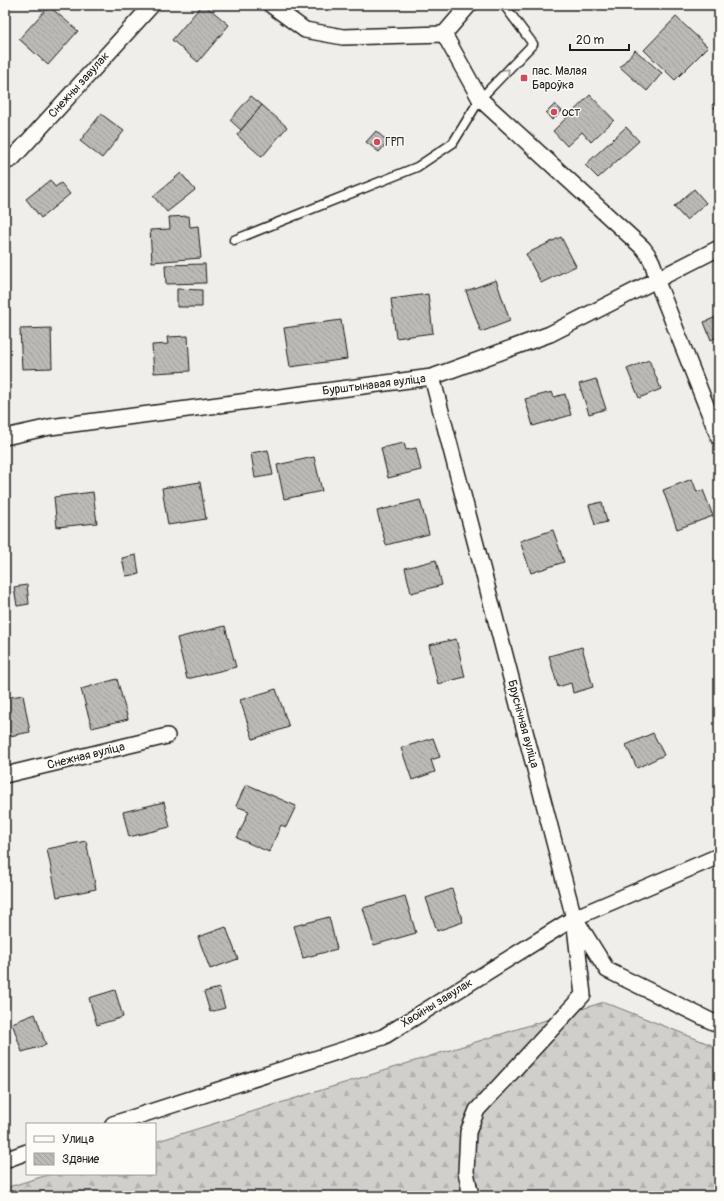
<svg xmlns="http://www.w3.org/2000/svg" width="724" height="1201" viewBox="0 0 724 1201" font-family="Pangolin,sans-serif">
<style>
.forest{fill:url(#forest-firs);stroke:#767674}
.building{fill:url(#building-back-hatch);stroke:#1c1c1c}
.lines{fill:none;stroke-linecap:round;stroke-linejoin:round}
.service-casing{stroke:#1c1c1c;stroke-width:11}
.minor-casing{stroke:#1c1c1c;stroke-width:18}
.service{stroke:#fdfcf7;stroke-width:8}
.minor{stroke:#fdfcf7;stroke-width:15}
.oneway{stroke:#989794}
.poi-dot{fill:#d1495b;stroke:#fdfcf7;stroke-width:1.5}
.labels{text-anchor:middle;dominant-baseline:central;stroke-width:3;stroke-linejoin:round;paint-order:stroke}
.poi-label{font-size:12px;fill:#1c1c1c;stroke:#fdfcf7;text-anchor:start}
.street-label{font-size:12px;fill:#1c1c1c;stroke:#fdfcf7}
</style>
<defs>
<pattern id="forest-firs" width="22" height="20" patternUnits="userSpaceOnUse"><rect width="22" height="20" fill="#d0cfcc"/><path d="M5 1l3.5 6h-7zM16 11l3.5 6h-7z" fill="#b2b1af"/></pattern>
<pattern id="building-back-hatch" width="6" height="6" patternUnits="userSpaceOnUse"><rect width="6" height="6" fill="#bbbab6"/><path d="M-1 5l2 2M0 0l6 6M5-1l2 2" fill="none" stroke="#a09f9c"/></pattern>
</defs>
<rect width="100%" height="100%" fill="#f0eeea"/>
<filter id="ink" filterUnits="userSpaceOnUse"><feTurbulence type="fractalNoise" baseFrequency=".025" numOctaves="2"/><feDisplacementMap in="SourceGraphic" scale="8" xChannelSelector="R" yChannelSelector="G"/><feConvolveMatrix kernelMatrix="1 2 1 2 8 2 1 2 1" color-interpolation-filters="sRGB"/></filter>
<g filter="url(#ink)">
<polygon class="forest" points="604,1002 719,1048 719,1196 5,1196 5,1188 51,1174 155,1174 155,1142"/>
<g class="building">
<polygon points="202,5 205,5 229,25 198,62 172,40"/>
<polygon points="49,6 78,31 48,65 19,39"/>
<polygon points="676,17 708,47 675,80 644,50"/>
<polygon points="635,50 662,73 647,91 620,67"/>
<polygon points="590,95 614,120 591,142 582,132 567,146 553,131"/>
<polygon points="251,96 262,105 241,130 230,120"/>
<polygon points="719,98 719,113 712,105"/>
<polygon points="555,104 562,111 552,120 546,113"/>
<polygon points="262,105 287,127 262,157 237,135"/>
<polygon points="101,114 124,131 102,158 80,141"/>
<polygon points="626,127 639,141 598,178 585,165"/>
<polygon points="376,131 388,142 379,152 366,142"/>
<polygon points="181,173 195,190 167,212 153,196"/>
<polygon points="50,180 55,187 61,183 70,194 41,218 26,199"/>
<polygon points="694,189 706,203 686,220 674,207"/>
<polygon points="189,216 190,227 198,226 201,258 152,262 150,230 170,229 169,217"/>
<polygon points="561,237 576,266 541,283 526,254"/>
<polygon points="205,264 206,283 166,284 165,265"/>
<polygon points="496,280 510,321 481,332 466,291"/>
<polygon points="177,289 202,290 202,307 177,307"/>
<polygon points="428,294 433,333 396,338 391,299"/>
<polygon points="719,316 719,336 711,340 704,322"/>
<polygon points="341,320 347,359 290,367 284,328"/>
<polygon points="51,328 52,368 22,369 20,329"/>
<polygon points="188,336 190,371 154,373 152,345 168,344 167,337"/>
<polygon points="649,360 661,389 639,398 627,369"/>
<polygon points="596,379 606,409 589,414 579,384"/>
<polygon points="552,392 554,397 565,394 571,415 533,426 525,399"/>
<polygon points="404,443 406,450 416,448 421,470 388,478 381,448"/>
<polygon points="268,450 273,475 255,478 251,453"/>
<polygon points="314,457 322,491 284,499 277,465"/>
<polygon points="692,479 697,492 703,490 713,516 677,529 663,490"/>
<polygon points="200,482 206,519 168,525 162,488"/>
<polygon points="93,492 97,523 57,527 54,497"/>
<polygon points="420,500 429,534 386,545 377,511"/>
<polygon points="602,502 607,522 595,525 589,505"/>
<polygon points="553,530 564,562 531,573 520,541"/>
<polygon points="136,555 139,574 126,576 122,558"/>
<polygon points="436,560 442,585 411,593 405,568"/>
<polygon points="719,582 719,596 714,584"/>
<polygon points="27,585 29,604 17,606 14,587"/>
<polygon points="225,626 236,667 187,679 177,638"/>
<polygon points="456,639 465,677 438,684 429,645"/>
<polygon points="582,647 593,687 573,693 571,683 558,687 549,656"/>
<polygon points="117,679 128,719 92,728 81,689"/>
<polygon points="276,689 289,727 253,739 240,700"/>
<polygon points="23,695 30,732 5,737 5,698"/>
<polygon points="653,733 664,755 637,768 626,745"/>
<polygon points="433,738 440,757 431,760 435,772 412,780 401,748"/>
<polygon points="246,784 296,806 286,827 281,825 269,852 237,838 249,811 236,806"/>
<polygon points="164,802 170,827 129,837 123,812"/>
<polygon points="86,841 96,889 57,897 47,849"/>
<polygon points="452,889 463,922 437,931 426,898"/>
<polygon points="405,896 416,933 374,945 363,908"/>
<polygon points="329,917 337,949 303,958 294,926"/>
<polygon points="226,927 238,959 210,969 198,937"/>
<polygon points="219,988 225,1008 210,1012 204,992"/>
<polygon points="115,990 123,1017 97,1025 89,998"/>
<polygon points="35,1014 46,1045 22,1052 12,1023"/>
</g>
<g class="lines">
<defs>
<polyline id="service" points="234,240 417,167 453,143 480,99 533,44 504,5"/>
<g id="minor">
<polyline points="271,5 305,30 343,37 444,34"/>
<path d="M469 5 444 34 480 99 643 248C651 258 655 266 656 279L719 438"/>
<polyline points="5,162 12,159 152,5"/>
<polyline points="432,377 574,918 583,995 477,1110 468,1132 466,1172 471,1196"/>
<polyline points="5,437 50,427 432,377 550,334 719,248"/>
<polyline points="5,775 167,736"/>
<polyline points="576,920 607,970 719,1025"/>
<polyline points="113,1124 383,1037 574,918 719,856"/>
<polyline points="5,1160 27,1152"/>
</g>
</defs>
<use href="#service" class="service-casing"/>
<use href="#minor" class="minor-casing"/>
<use href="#service" class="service"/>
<use href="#minor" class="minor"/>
</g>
<defs><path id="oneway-chevron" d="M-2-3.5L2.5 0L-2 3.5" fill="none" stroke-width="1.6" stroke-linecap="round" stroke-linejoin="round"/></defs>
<use class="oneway" href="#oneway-chevron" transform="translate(507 71) rotate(-46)"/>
</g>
<g class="poi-dot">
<rect x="520" y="74" width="8" height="8" rx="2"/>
<circle cx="554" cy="112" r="4"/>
<circle cx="377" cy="142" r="4"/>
</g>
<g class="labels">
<g class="poi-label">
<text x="532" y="71">пас. Малая<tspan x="532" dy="14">Бароўка</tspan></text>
<text x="562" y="112">ост</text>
<text x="385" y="142">ГРП</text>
</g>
<g class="street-label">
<text transform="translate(79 85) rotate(-48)">Снежны завулак</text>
<text transform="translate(374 385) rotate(-7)">Бурштынавая вуліца</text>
<text transform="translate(523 724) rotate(75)">Бруснічная вуліца</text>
<text transform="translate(86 756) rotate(-14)">Снежная вуліца</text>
<text transform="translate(437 1003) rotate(-32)">Хвойны завулак</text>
</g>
</g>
<rect width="724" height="1201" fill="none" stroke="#fdfcf7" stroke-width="20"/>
<rect x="10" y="10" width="704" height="1181" fill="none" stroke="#1c1c1c" stroke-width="1.5" filter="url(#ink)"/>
<rect x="26" y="1123" width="130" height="52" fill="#fdfcf7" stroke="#a3a29f"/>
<rect x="34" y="1136" width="20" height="6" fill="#fdfcf7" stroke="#a3a29f"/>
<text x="62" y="1143" font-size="12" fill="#1c1c1c">Улица</text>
<rect x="34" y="1153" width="20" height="12" fill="url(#building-back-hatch)" stroke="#a3a29f"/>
<text x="62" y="1163" font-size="12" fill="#1c1c1c">Здание</text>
<path d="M570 44v6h59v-6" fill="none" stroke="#1c1c1c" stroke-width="2"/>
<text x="576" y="44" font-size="12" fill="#1c1c1c" stroke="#fdfcf7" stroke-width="3" paint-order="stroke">20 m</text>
</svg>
